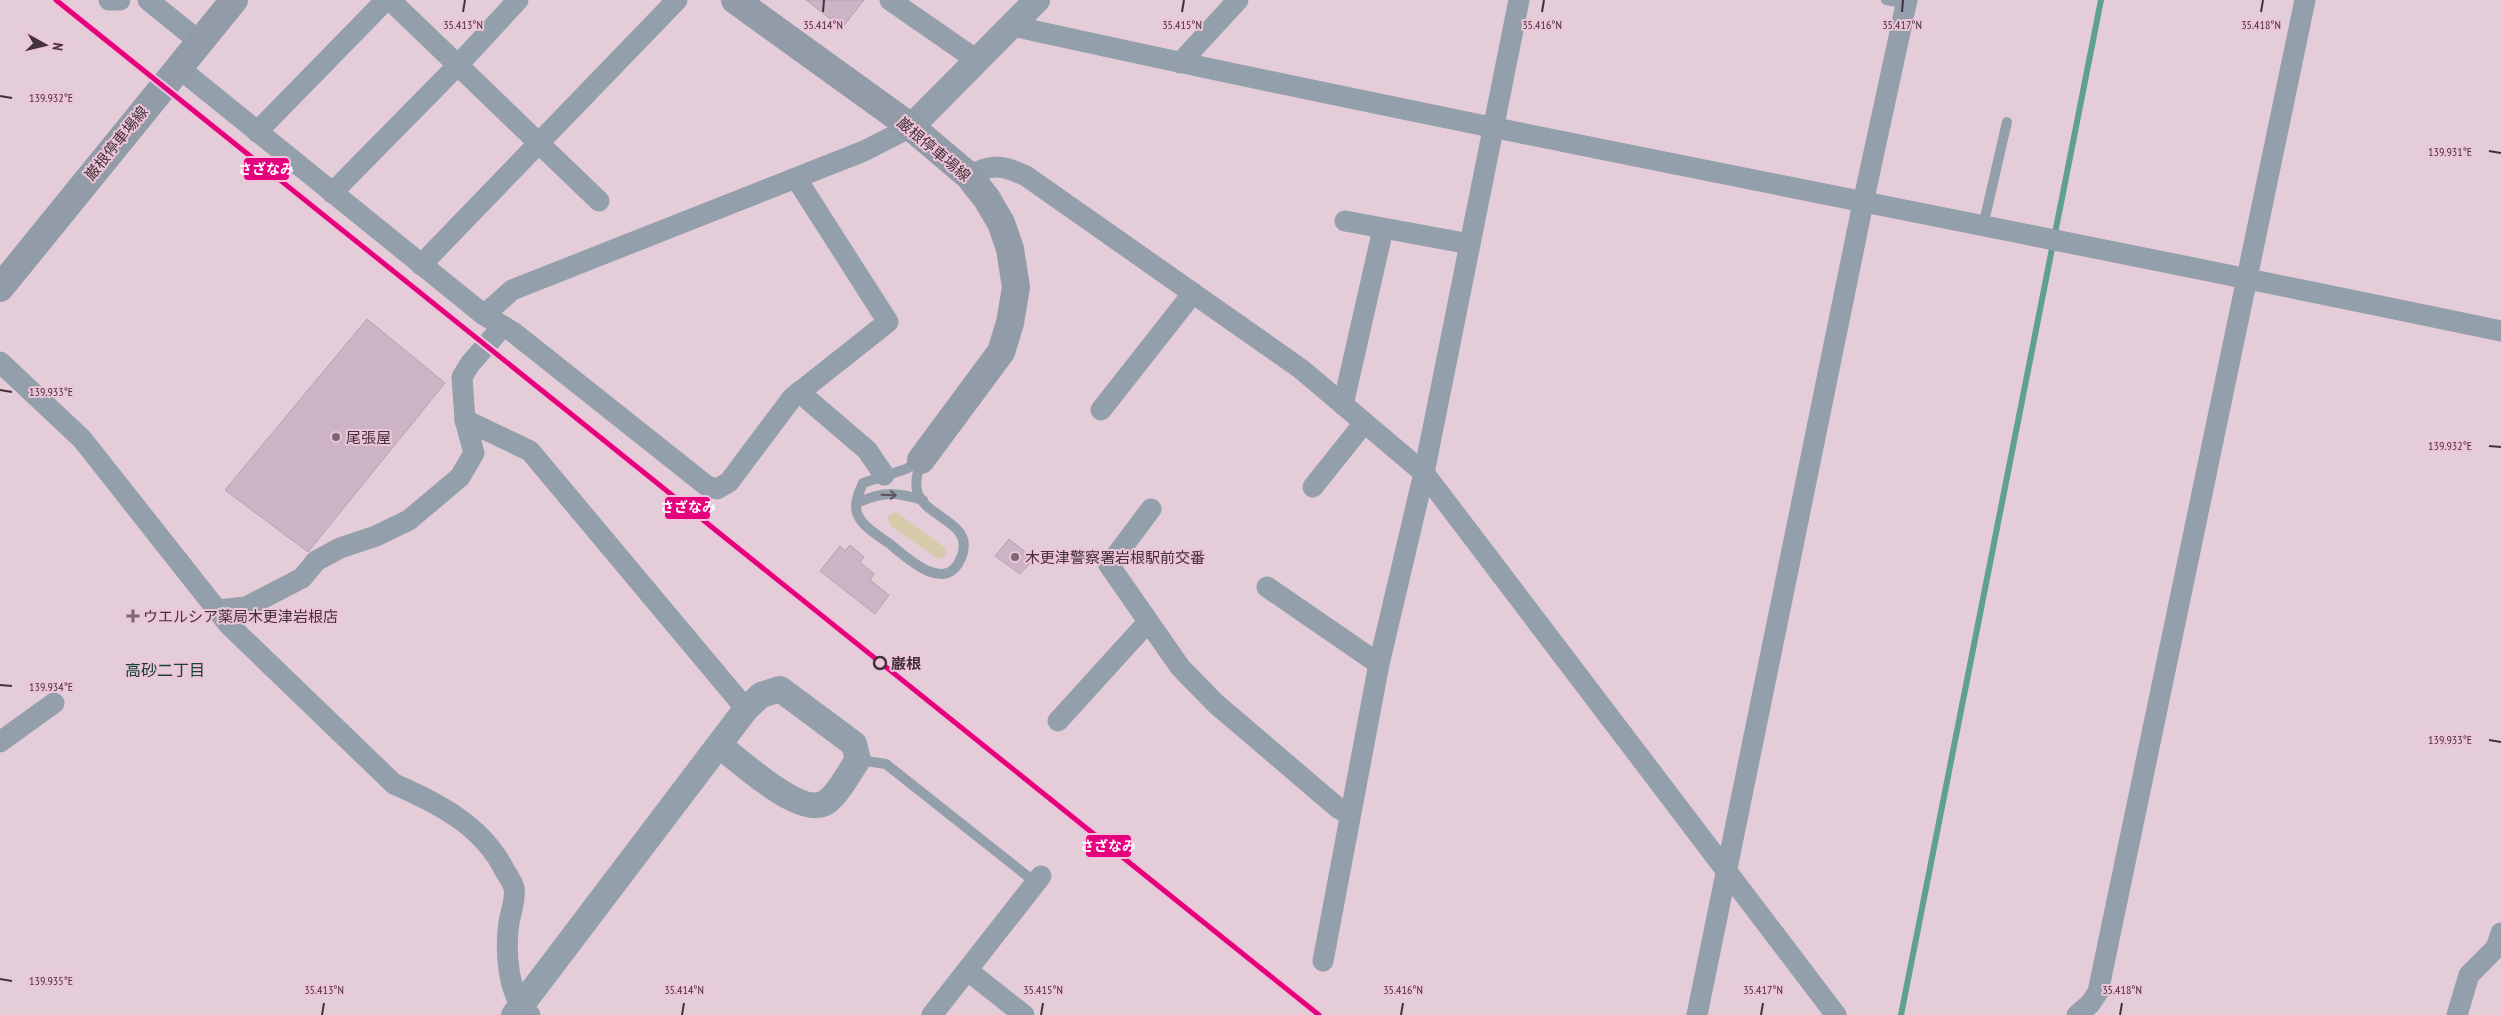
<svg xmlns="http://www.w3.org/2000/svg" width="2501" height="1015" viewBox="0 0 2501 1015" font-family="'PT Sans Narrow','Noto Sans JP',sans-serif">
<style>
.green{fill:#d5caaa}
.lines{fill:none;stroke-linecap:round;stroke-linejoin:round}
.stream{stroke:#5fa18e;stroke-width:6}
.building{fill:#ccb3c6;stroke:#b3a3ad}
.service{stroke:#939faa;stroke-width:10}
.minor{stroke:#939faa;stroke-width:21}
.tertiary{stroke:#939faa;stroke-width:26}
.secondary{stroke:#929ca8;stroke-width:28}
.rail-1-casing{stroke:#edc4d8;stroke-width:9}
.rail-1{stroke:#e5007d;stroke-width:5}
.oneway{stroke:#5a535c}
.ticks{fill:none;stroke:#42323a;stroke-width:2}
.poi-dot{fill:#7b6871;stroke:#edc4d8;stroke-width:2}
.stop-dot{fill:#edc4d8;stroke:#42323a;stroke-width:2.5}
.labels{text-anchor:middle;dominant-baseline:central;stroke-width:4;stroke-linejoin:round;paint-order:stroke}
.street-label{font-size:15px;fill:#42323a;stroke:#edc4d8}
.poi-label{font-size:15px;fill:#42323a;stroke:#edc4d8;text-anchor:start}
.stop-label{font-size:15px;font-weight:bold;fill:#42323a;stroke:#edc4d8;text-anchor:start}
.neighbourhood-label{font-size:16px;fill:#124434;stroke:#edc4d8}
.ticks-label{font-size:12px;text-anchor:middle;fill:#42323a;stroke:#edc4d8;stroke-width:4;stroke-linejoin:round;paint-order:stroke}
.line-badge{stroke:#edc4d8;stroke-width:2}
.badge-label{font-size:14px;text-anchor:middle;font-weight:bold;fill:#fff}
</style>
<rect width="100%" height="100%" fill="#e4cdd8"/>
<polygon class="green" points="896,512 945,548 946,556 938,559 890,525 888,516"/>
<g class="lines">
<polyline class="stream" points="1901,1015 2101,0"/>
</g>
<g class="building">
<polygon points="806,0 864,0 842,28"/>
<polygon points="367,319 445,383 308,552 225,490"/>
<polygon points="1009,539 1034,559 1020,574 995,556"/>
<polygon points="850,545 864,557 860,562 874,574 870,580 889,595 875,614 820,571 840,546 845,551"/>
</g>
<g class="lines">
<g class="service">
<polyline points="1886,0 1907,4"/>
<polyline points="1983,226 2007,122"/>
<path d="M921 460C918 471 914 483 918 494 928 519 976 523 961 558 946 595 907 558 890 544 879 536 862 527 857 513 854 503 859 492 863 483L906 469Z"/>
<path d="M857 503C883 491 896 492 923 500"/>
<polyline points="859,760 886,764 1036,883"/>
</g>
<g class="minor">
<polyline points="109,0 120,0"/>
<polyline points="148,0 200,42"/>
<polyline points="390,0 599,201"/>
<polyline points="890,0 978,61"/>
<path d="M1013 26C1507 135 2005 227 2501 331"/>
<polyline points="1180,63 1238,0"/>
<polyline points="179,68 484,315 513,332 707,486 717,489 729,482 792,398 888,322 796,178"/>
<polyline points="257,132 386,0"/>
<path d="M969 176C992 163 1003 165 1026 176L1301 369 1424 473 1836 1015"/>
<polyline points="332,193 458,65 518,0"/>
<polyline points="1345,221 1470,244"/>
<polyline points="421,265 677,0"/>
<polyline points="484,315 512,290 864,151 911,127"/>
<path d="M0 362 82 439 229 625 394 784C438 803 483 826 505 871 508 876 513 883 514 888 516 898 511 912 509 922 505 950 507 997 530 1015"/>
<polyline points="799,392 867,450 884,475"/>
<polyline points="1343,405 1383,229"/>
<polyline points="1101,410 1193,293"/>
<polyline points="465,420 462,377 470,364 503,326"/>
<polyline points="1313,487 1364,423"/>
<polyline points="1151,509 1109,565 1180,667 1215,703 1338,808 1350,815"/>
<polyline points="1267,587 1379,664"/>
<polyline points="218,610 246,607 302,578 316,561 340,548 376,536 409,520 460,477 474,453 465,420 530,451 746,709"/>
<polyline points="1058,721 1148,622"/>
<polyline points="0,742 54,703"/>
<polyline points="1323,961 1379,664 1424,473 1519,0"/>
<polyline points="967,970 1024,1015"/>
<polyline points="932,1015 1041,876"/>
<polyline points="1697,1015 1863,203 1907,0"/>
<polyline points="2077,1015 2090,1004 2098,992 2305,0"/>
<polyline points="2457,1015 2469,975 2496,948 2501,933"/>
</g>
<g class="tertiary">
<polyline points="911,127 1037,0"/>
<path d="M514 1015 746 709 761 695 780 689 854 744 858 760C849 772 841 790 829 800 805 823 739 760 719 745"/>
</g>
<g class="secondary">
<polyline points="735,0 911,127 969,176 987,199 1001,223 1010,249 1016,287 1010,323 1001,352 921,460"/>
<polyline points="0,288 234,0"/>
</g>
<defs>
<polyline id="rail-1" points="56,0 1319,1015"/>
</defs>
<use href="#rail-1" class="rail-1-casing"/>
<use href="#rail-1" class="rail-1"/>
</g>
<defs><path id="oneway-shaft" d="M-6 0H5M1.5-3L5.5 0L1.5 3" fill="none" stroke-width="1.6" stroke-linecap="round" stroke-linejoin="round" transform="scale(1.25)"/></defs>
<use class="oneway" href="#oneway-shaft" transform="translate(889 495) rotate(2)"/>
<path class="ticks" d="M463 12 465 0M823 12 824 0M1182 12 1184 0M1542 12 1544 0M1902 12 1903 0M2261 12 2263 0M0 96 12 98M2489 151 2501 153M0 390 12 392M2489 446 2501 447M0 685 12 686M2489 740 2501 742M0 979 12 981M322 1015 324 1003M682 1015 684 1003M1041 1015 1043 1003M1401 1015 1403 1003M1761 1015 1763 1003M2120 1015 2122 1003"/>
<g class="poi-dot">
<circle cx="336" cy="437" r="5"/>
<circle cx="1015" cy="557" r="5"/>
<path d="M130.5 608.5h5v5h5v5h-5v5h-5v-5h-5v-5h5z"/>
</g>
<circle class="stop-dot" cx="880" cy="663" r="6"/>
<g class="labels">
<g class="street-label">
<text transform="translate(116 143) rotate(-51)">巌根停車場線</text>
<text transform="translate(934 149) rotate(40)">巌根停車場線</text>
</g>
<g class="poi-label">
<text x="346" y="437">尾張屋</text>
<text x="1025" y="557">木更津警察署岩根駅前交番</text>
<text x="143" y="616">ウエルシア薬局木更津岩根店</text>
</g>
<g class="stop-label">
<text x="891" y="663">巌根</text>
</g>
<g class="neighbourhood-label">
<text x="165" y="670">高砂二丁目</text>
</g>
</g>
<g class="ticks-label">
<text x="463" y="29">35.413°N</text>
<text x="823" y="29">35.414°N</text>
<text x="1182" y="29">35.415°N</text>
<text x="1542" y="29">35.416°N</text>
<text x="1902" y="29">35.417°N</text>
<text x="2261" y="29">35.418°N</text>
<text x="51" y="102">139.932°E</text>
<text x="2450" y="156">139.931°E</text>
<text x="51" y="396">139.933°E</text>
<text x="2450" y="450">139.932°E</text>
<text x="51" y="691">139.934°E</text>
<text x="2450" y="744">139.933°E</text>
<text x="51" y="985">139.935°E</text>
<text x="324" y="994">35.413°N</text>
<text x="684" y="994">35.414°N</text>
<text x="1043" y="994">35.415°N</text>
<text x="1403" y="994">35.416°N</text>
<text x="1763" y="994">35.417°N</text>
<text x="2122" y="994">35.418°N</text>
</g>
<g class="line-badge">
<rect x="243" y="157" width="47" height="24" rx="5" fill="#e5007d"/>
<rect x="664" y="496" width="47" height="24" rx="5" fill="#e5007d"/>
<rect x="1085" y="834" width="47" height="24" rx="5" fill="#e5007d"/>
</g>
<g class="badge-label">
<text x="266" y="174">さざなみ</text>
<text x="688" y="512">さざなみ</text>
<text x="1108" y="851">さざなみ</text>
</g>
<g transform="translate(45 45) rotate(98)" stroke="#edc4d8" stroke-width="4" paint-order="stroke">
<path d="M0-4L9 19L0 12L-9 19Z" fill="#42323a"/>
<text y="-8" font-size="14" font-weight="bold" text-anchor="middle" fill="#42323a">N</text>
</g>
</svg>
